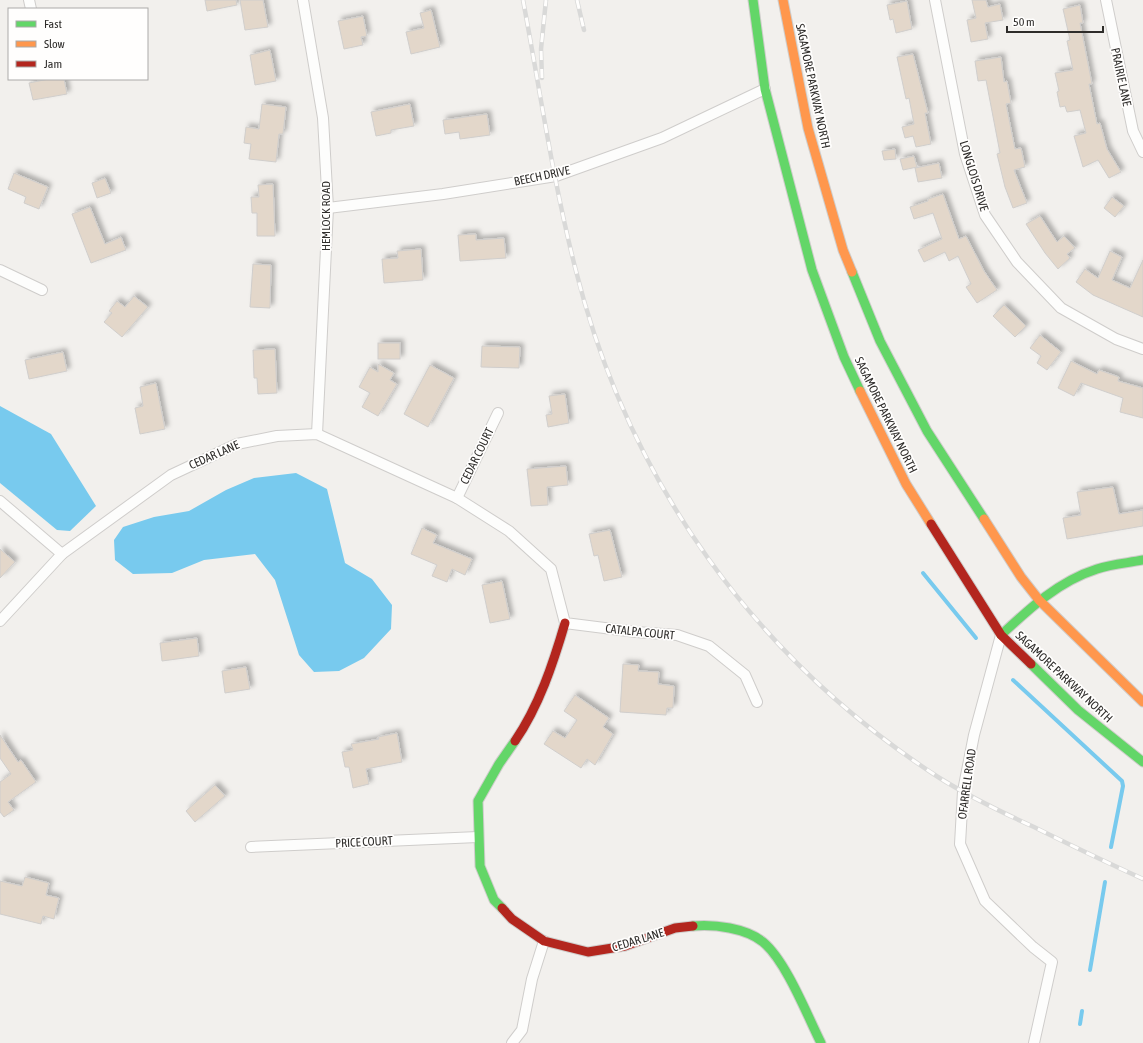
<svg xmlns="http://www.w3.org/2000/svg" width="1143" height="1043" viewBox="0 0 1143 1043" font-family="'Asap Condensed',sans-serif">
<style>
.water{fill:#78caee}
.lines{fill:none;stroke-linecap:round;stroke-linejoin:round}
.stream{stroke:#78caee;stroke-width:4}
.building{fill:#e3d7ca;stroke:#d0cecc;filter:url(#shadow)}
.street-casing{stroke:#cfcdcb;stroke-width:12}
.fast-casing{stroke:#cfcdcb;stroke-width:11}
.slow-casing{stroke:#cfcdcb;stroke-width:11}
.jam-casing{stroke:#cfcdcb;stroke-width:11}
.street{stroke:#fdfdfc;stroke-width:10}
.fast{stroke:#63d668;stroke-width:9}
.slow{stroke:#ff974d;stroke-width:9}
.jam{stroke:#b3261e;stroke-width:9}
.rail-casing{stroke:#d9d9d8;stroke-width:4.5}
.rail{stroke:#fffefd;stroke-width:3;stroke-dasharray:9;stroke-linecap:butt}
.labels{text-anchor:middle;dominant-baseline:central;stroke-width:3.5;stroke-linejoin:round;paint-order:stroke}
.street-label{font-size:12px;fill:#2e2c2a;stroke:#fffefd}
</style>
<defs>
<filter id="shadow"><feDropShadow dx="3.5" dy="-3.5" stdDeviation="2" flood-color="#0004"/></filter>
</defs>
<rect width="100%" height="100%" fill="#f2f0ed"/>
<g class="water">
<polygon points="0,406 51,434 96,506 70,531 57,530 0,483"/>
<polygon points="296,473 327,489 345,563 372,579 392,605 391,629 364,658 339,671 314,672 299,655 275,580 255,554 204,560 172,573 133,574 115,560 114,540 123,527 154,517 189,511 226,490 254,478"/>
</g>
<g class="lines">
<g class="stream">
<polyline points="923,573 976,638"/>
<polyline points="1013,680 1122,781 1123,786 1111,847"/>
<polyline points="1090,970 1105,882"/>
<polyline points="1080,1024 1082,1011"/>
</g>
</g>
<g class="building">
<polygon points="205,0 236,0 237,5 207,11"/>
<polygon points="240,0 263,0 268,27 245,30"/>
<polygon points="972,0 986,0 988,7 1000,4 1003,20 985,23 988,39 971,42 967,20 976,18"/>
<polygon points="907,1 912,29 896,33 893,19 890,20 887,5"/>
<polygon points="1080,5 1083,23 1080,23 1092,84 1089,84 1097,124 1100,123 1107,149 1121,172 1109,178 1098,160 1083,167 1074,136 1086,133 1080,110 1067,112 1065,106 1060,107 1057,92 1059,91 1055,73 1073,70 1067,41 1070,40 1063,9"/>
<polygon points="431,10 440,47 411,54 406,32 424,28 420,13"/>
<polygon points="363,16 367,36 361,37 363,45 344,49 338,21"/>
<polygon points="270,50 276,81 255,85 250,55"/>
<polygon points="913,54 928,113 925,113 931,144 916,147 913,136 905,138 902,127 914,124 909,98 906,99 897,57"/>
<polygon points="1001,57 1004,82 1007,81 1011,103 1006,104 1015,149 1021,148 1025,167 1014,170 1027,203 1013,208 1005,187 997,154 1000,153 986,80 978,81 975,61"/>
<polygon points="49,79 64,79 67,94 33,100 29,83"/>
<polygon points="262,104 286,107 283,134 279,134 276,162 249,159 251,144 244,143 246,127 259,129"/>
<polygon points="410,104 414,126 391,130 391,133 376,136 371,112"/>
<polygon points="487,114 490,135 460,139 459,132 445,134 443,120"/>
<polygon points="895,149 896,159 884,160 882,151"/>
<polygon points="914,156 917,167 903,170 900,159"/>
<polygon points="939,163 942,178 918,182 915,168"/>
<polygon points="14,173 48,187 39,209 24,203 26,197 8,189"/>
<polygon points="105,178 111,193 97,198 92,183"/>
<polygon points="273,184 275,236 257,236 257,213 252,213 251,197 259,197 258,185"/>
<polygon points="943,194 959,239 966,236 984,271 997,290 977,303 966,287 971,284 958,256 949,261 945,252 924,262 918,250 942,239 933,213 914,219 910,207 928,201 928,199"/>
<polygon points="1112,197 1124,206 1115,217 1104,208"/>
<polygon points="90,207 105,244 121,237 126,250 91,263 72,214"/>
<polygon points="1040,216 1057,242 1064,236 1075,248 1067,254 1070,258 1058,269 1045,253 1026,224"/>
<polygon points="476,234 476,240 504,238 506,258 460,261 458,235"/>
<polygon points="421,249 423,280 384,283 382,259 398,258 397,251"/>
<polygon points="1110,251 1122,257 1112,280 1130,288 1143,260 1143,317 1093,295 1076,282 1085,269 1098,278"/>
<polygon points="253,264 271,265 270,308 250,307"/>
<polygon points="134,296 148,307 122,337 104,322 112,313 109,311 117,301 125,307"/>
<polygon points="1004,305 1026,326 1015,337 993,316"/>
<polygon points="1040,335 1061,352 1047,370 1037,363 1041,356 1030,348"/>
<rect x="378" y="343" width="22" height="16"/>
<polygon points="482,346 520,347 519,368 481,367"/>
<polygon points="275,349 277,393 258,394 257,378 254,378 253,350"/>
<polygon points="63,352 67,371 29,379 25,360"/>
<polygon points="1071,361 1097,374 1099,370 1119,377 1118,381 1143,388 1143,418 1120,412 1123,398 1081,383 1074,396 1058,388"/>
<polygon points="378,364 394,373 390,380 397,384 378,416 362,407 370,393 359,387 370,367 378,372"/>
<polygon points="430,365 454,378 428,427 404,414"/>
<polygon points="156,383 165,429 140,434 135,408 143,406 140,387"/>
<polygon points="565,394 569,423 548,427 546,415 552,414 549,396"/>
<polygon points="566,466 568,485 547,487 548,505 531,506 527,469"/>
<polygon points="1113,487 1119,514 1143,510 1143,526 1067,539 1063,518 1081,515 1077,492"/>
<polygon points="422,528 437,535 433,543 472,559 465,575 452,569 447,582 432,576 437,565 411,554"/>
<polygon points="610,530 622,577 604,581 598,555 594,556 589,534"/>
<polygon points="0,549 15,562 0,578"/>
<polygon points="502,581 510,619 490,623 482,585"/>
<polygon points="197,638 199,656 162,661 160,643"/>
<polygon points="623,664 639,665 638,671 659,672 658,684 674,686 673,708 667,708 666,715 620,712"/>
<polygon points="246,667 250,689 225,693 222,671"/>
<polygon points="575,695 609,718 603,727 613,734 595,765 587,759 581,768 544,744 553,731 565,738 577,720 564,711"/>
<polygon points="397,733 402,762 366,769 369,784 353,788 349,767 345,767 342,752 353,750 351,744 379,739 378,737"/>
<polygon points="0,735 18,762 21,760 36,782 8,802 14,810 4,817 0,812 0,782 11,774 0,758"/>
<polygon points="215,785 225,796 195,822 186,811"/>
<polygon points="25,877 49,883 46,895 59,898 54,919 43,916 41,924 0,914 0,881 22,886"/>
</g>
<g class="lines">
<defs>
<g id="street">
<polyline points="29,0 31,9"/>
<polyline points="303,0 323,118 328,208 317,434"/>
<polyline points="935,0 965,154 985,215 1017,262 1061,308 1116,339 1143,349"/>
<polyline points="1106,0 1133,131 1143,152"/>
<polyline points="328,208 443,194 556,176 662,138 765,89"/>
<polyline points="0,270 42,290"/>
<polyline points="457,498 498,413"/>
<polyline points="0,501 62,554"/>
<polyline points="0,621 62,554 171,475 237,444 277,436 317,434 457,498 509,531 551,569 565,623 636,632 677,635 709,646 745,675 757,702"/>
<polyline points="1001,635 974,735 963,791 960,844 985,901 1033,947 1052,962 1034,1043"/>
<polyline points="251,847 478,837"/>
<polyline points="512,1043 522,1030 532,979 544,941"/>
</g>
<g id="fast">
<polyline points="753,0 765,89 812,270 844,357 860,391"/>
<polyline points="852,272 880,341 927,431 984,519"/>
<path d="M1001 635C1030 608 1059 581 1097 569 1112 564 1128 563 1143 560"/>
<polyline points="1031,664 1078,710 1143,762"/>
<polyline points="502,908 494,900 480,866 478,801 499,764 515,741"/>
<path d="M693 926C714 924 746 928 763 942 786 961 807 1015 821 1043"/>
</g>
<g id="slow">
<polyline points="783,0 808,128 843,250 852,272"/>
<polyline points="860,391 906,484 931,524"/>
<polyline points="984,519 1021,577 1039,600 1143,702"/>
</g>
<g id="jam">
<polyline points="931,524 1001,635 1031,664"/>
<path d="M515 741C539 706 553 664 565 623"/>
<polyline points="502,908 512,919 544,941 588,952 625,946 675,928 693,926"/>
</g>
</defs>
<use href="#street" class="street-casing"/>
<use href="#fast" class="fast-casing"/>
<use href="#slow" class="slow-casing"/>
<use href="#jam" class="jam-casing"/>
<use href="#street" class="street"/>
<use href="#fast" class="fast"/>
<use href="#slow" class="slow"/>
<use href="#jam" class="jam"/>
<defs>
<g id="rail">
<path d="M523 0C540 90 553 182 576 271 629 482 755 658 938 777 968 796 1001 812 1034 827 1070 845 1106 862 1143 879"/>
<polyline points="577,0 584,30"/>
<polyline points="542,78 541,49 546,0"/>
</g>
</defs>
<use href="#rail" class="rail-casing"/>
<use href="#rail" class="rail"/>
</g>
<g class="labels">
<g class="street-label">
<text transform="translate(1121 77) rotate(78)">PRAIRIE LANE</text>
<text transform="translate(813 86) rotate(78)">SAGAMORE PARKWAY NORTH</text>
<text transform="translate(542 176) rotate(-12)">BEECH DRIVE</text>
<text transform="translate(974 176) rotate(73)">LONGLOIS DRIVE</text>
<text transform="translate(326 216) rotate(-90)">HEMLOCK ROAD</text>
<text transform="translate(886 415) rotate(64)">SAGAMORE PARKWAY NORTH</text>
<text transform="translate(214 455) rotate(-24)">CEDAR LANE</text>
<text transform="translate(477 456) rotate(-64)">CEDAR COURT</text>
<text transform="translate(640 632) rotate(6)">CATALPA COURT</text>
<text transform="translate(1064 677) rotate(43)">SAGAMORE PARKWAY NORTH</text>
<text transform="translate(967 784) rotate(-82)">OFARRELL ROAD</text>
<text transform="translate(364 842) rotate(-3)">PRICE COURT</text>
<text transform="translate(638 940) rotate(-17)">CEDAR LANE</text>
</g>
</g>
<rect x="8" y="8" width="140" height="72" fill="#fffefd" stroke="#abaaa9"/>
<rect x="16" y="21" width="20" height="6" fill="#63d668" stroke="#abaaa9"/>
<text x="44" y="28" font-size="12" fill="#2e2c2a">Fast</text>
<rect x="16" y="41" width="20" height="6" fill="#ff974d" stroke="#abaaa9"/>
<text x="44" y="48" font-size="12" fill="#2e2c2a">Slow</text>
<rect x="16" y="61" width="20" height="6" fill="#b3261e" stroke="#abaaa9"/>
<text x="44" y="68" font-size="12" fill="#2e2c2a">Jam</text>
<path d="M1007 26v6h96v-6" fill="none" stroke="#2e2c2a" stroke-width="2"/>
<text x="1013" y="26" font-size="12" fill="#2e2c2a" stroke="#fffefd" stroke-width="3" paint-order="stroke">50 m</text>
</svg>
